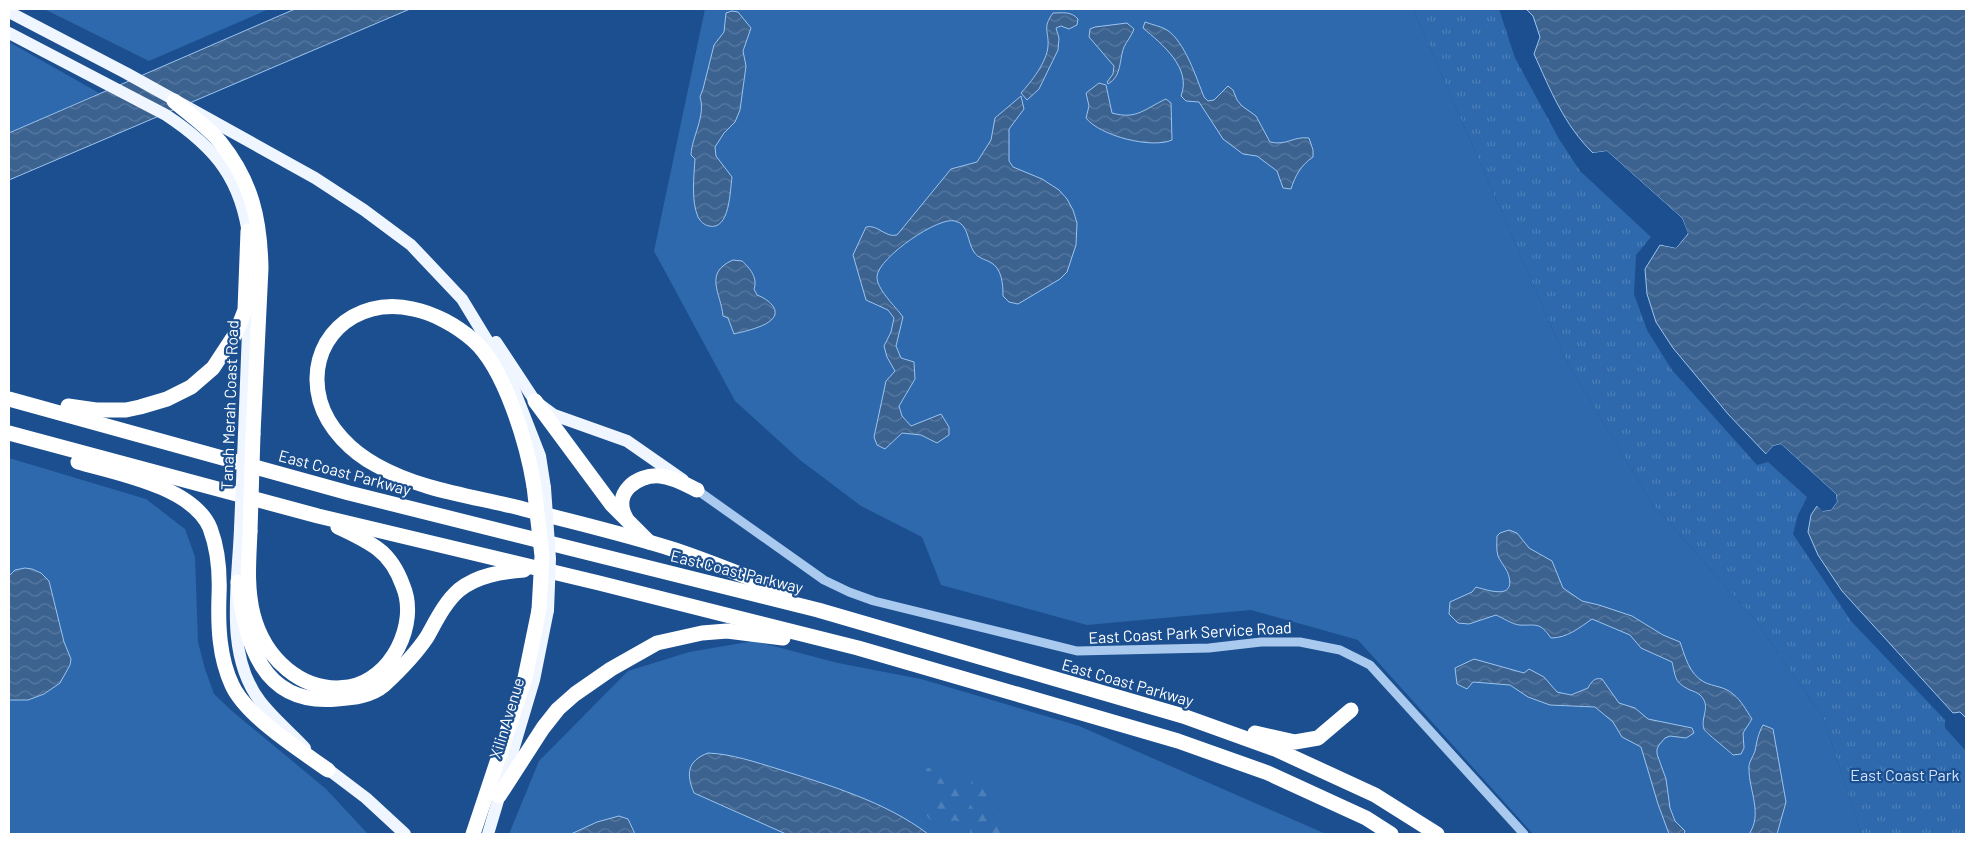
<svg xmlns="http://www.w3.org/2000/svg" width="1975" height="843" viewBox="0 0 1975 843" font-family="Barlow,sans-serif">
<style>
.grass{fill:#2e69ad}
.forest{fill:url(#forest-firs)}
.park{fill:url(#park-tufts)}
.water{fill:url(#water-waves);stroke:#9cc4f0}
.pier{fill:#1b4f8f}
.lines{fill:none;stroke-linecap:round;stroke-linejoin:round}
.minor{stroke:#a9c9ee;stroke-width:9}
.major{stroke:#f0f6ff;stroke-width:12}
.highway{stroke:#fff;stroke-width:15}
.major-bridge{stroke:#f0f6ff;stroke-width:12}
.highway-bridge{stroke:#fff;stroke-width:15}
.labels{text-anchor:middle;dominant-baseline:central;stroke-width:4.5;stroke-linejoin:round;paint-order:stroke}
.street-label{font-size:16px;fill:#fff;stroke:#1b4f8f}
.park-label{font-size:16px;fill:#cfe3fa;stroke:#1b4f8f}
</style>
<defs>
<pattern id="forest-firs" width="22" height="20" patternUnits="userSpaceOnUse" patternTransform="scale(1.25)"><rect width="22" height="20" fill="#2e69ad"/><path d="M5 1l3.5 6h-7zM16 11l3.5 6h-7z" fill="#4d80b9"/></pattern>
<pattern id="park-tufts" width="24" height="20" patternUnits="userSpaceOnUse" patternTransform="scale(1.25)"><rect width="24" height="20" fill="#2e69ad"/><path d="M3 7l-1-3M5 7V3M7 7l1-3M15 17l-1-3M17 17v-4M19 17l1-3" fill="none" stroke="#4d80b9"/></pattern>
<pattern id="water-waves" width="16" height="10" patternUnits="userSpaceOnUse" patternTransform="scale(1.25)"><rect width="16" height="10" fill="#3c6290"/><path d="M0 5q4-4 8 0t8 0" fill="none" stroke="#597aa1"/></pattern>
</defs>
<rect width="100%" height="100%" fill="#1b4f8f"/>
<g class="grass">
<polygon points="44,9 269,9 149,61"/>
<polygon points="705,9 1413,9 1567,362 1651,502 1756,621 1824,719 1861,834 1533,834 1358,640 1251,610 1087,625 941,585 922,537 861,506 800,460 735,401 654,251"/>
<polygon points="9,42 99,93 9,133"/>
<polygon points="9,458 146,499 185,529 195,557 198,642 205,669 214,694 232,711 326,789 368,834 9,834"/>
<polygon points="754,641 838,663 921,679 1079,726 1326,834 509,834 539,761 628,671 689,652"/>
</g>
<path class="forest" d="M933 766 946 786 951 789 957 785 964 787 971 784 972 775 977 768 1001 830 1008 834H970L971 818 968 809 972 802 971 795 965 794 962 800 950 799 951 804 957 807 966 816 961 823 954 820 950 824C939 824 930 824 925 812L930 807 927 800 933 797V791L926 769Z"/>
<polygon class="park" points="1413,9 1499,9 1515,58 1559,139 1580,171 1651,237 1636,255 1634,294 1647,330 1672,370 1757,465 1768,462 1807,497 1798,515 1793,534 1851,621 1945,720 1945,728 1966,751 1966,834 1861,834 1824,719 1756,621 1651,502 1567,362"/>
<g class="water">
<polygon points="295,9 410,9 9,180 9,133"/>
<path d="M1526 9H1966V718L1960 712 1953 713 1842 591 1818 555 1808 532 1811 515 1817 506 1823 511 1831 510 1837 502 1836 494 1781 444 1773 446 1766 454 1728 414 1673 348 1656 322 1647 294 1645 269 1660 245 1676 248 1688 234 1682 218 1607 151 1593 153C1564 125 1550 89 1534 54L1540 37 1533 16Z"/>
<path d="M732 11 738 12 751 28 743 51 746 66 740 110 735 122 724 133 715 147 716 156 732 177C730 190 730 231 709 226 704 225 700 221 698 217 691 201 694 176 695 159L691 155C692 136 706 116 700 97L703 89 714 45 724 32 726 13Z"/>
<path d="M1053 13C1063 13 1071 11 1078 19L1077 25 1069 29 1061 26 1056 28 1059 38 1058 50 1039 89 1027 100 1021 93C1031 82 1047 62 1048 46 1049 31 1042 28 1053 13Z"/>
<path d="M1145 22C1153 25 1160 26 1167 30 1185 42 1196 77 1204 97L1208 101 1214 100 1228 86 1233 90 1237 100 1242 106 1256 116 1270 142C1287 146 1293 136 1309 138L1313 150V157C1301 165 1295 176 1291 189L1283 188 1277 171 1257 156 1243 154 1223 139 1199 102 1186 101 1181 96C1192 68 1162 44 1143 28Z"/>
<path d="M1127 23 1134 29C1132 35 1127 41 1124 47 1119 60 1122 76 1108 84L1107 82 1113 74 1114 66 1089 37 1090 29 1095 27Z"/>
<path d="M1099 83 1106 85 1112 113C1137 120 1144 109 1166 99L1171 103 1172 140C1152 149 1100 136 1086 118L1089 106 1086 93Z"/>
<path d="M1021 96 1024 109 1009 129V161L1013 167 1042 179 1059 190 1067 199 1073 210 1077 223 1076 245 1067 272 1060 279 1018 304 1009 302 1003 296C1003 284 1002 268 990 262 984 259 978 258 974 252 967 242 969 224 955 221 939 216 879 257 877 276 876 289 896 307 903 317L896 346 901 358 914 362 915 379 899 406 902 416 911 426 941 414 949 427V435L937 443 921 435 902 433 885 449 877 445 874 437 886 381 895 371 887 357 884 346 891 332 894 318 888 310 866 300 853 255 866 227C878 224 885 238 897 235L951 169 977 162 991 140 995 118Z"/>
<path d="M733 260 742 261C750 268 758 278 754 289L757 295C763 297 769 301 773 306 785 324 745 331 734 334L728 318 723 316C721 293 703 273 733 260Z"/>
<path d="M1509 530 1517 533 1529 548 1552 561 1563 588 1582 601 1599 605 1632 616 1663 635 1680 642C1685 656 1689 674 1704 682 1714 687 1724 686 1733 694 1741 700 1746 710 1752 719L1743 733 1744 748 1741 754 1733 755C1728 750 1705 732 1704 729 1700 717 1712 706 1700 695 1698 693 1693 691 1690 690 1674 682 1676 678 1672 662L1641 648 1630 635 1592 619C1579 628 1567 638 1551 638 1539 621 1536 626 1519 625 1512 624 1503 618 1496 615L1469 624 1458 623 1449 614 1450 602 1472 592 1476 587C1487 590 1515 600 1509 577 1508 570 1501 563 1498 556 1496 550 1497 542 1497 536L1500 533Z"/>
<polygon points="25,568 32,569 41,573 49,581 64,642 71,659 70,665 60,683 44,694 28,700 9,700 9,576 15,570"/>
<path d="M1474 659 1524 673 1529 669 1544 677 1557 692 1571 695 1588 688C1591 682 1595 677 1602 679L1619 703 1635 708 1648 719 1692 728 1694 733 1686 738 1670 736 1665 738 1659 745 1657 749V754L1666 779 1670 808 1675 821 1685 831 1684 834H1669L1658 804 1641 747 1622 737 1613 722 1595 707 1550 705 1528 697 1510 685 1473 682 1467 689 1457 684 1455 668Z"/>
<path d="M1763 725 1773 729 1786 802 1777 834H1749C1763 814 1749 791 1749 769 1748 763 1753 757 1755 751 1757 741 1758 734 1763 725Z"/>
<path d="M708 753C732 754 755 762 778 769 829 785 886 802 928 834H786L694 793C686 774 687 761 708 753Z"/>
<polygon points="619,816 628,819 635,834 571,834 597,822"/>
</g>
<g class="pier">
<polygon points="1607,151 1682,218 1688,233 1676,248 1658,244 1675,246 1685,233 1680,220 1606,153 1591,155 1593,153"/>
<polygon points="1781,444 1836,494 1837,502 1831,510 1822,511 1815,504 1818,503 1823,508 1830,508 1834,502 1834,495 1780,447 1775,448 1767,457 1766,454 1773,446"/>
</g>
<g class="lines">
<polyline class="minor" points="697,490 824,580 849,592 874,601 1077,651 1209,648 1261,642 1300,642 1340,650 1370,665 1524,834"/>
<g class="major">
<polyline points="9,12 126,73 315,178 364,210 411,245 462,299 490,345 515,392 540,456 545,488"/>
<path d="M9 33 166 115C216 148 242 180 249 241"/>
<polyline points="496,342 535,401 554,415 627,441 683,480"/>
<polyline points="244,434 249,306"/>
<path d="M240 529C238 584 224 654 260 701 273 718 290 732 305 748"/>
<polyline points="321,764 366,798 405,834"/>
<polyline points="488,834 534,680 548,610"/>
</g>
<g class="highway">
<path d="M174 101C189 114 208 127 220 142 252 182 260 219 261 268L253 434"/>
<polyline points="9,399 349,493 818,610 1183,716 1275,749 1375,795 1437,834"/>
<polyline points="535,401 612,505 649,542"/>
<polyline points="68,406 96,410 126,410 140,407 167,399 191,387 213,368 236,333 245,310 248,231"/>
<polyline points="9,433 318,516 599,583 858,648 1178,741 1268,773 1366,818 1391,834"/>
<path d="M78 462C117 473 193 487 210 528 218 549 220 574 219 596 218 626 219 657 232 685 246 716 300 750 328 770"/>
<path d="M534 486C527 444 505 368 473 340 457 326 434 313 413 309 354 295 304 342 320 401 328 429 352 452 376 465 420 490 472 496 520 508 572 522 625 534 675 550 714 563 752 579 790 594"/>
<path d="M626 518C612 494 636 474 660 476 673 477 685 484 697 490"/>
<path d="M250 531C249 558 246 586 253 614 264 657 301 694 349 687 391 680 419 624 403 586 398 572 390 558 378 549 366 540 351 533 338 527"/>
<path d="M238 582C246 643 261 706 337 699 353 698 371 696 384 685 399 671 415 655 427 637 436 621 445 602 459 590 478 575 501 572 524 570"/>
<polyline points="1255,733 1295,742 1318,738 1351,710"/>
<polyline points="499,796 543,728 558,709 575,694 611,669 657,643 702,633 727,631 783,638"/>
<polyline points="473,834 525,678 539,610"/>
</g>
<g class="major-bridge">
<polyline points="545,488 550,559 548,610"/>
<polyline points="240,529 244,434"/>
</g>
<g class="highway-bridge">
<polyline points="534,486 542,556 539,610"/>
<polyline points="250,531 253,434"/>
</g>
</g>
<g class="labels">
<g class="street-label">
<text transform="translate(229 405) rotate(-88)">Tanah Merah Coast Road</text>
<text transform="translate(345 472) rotate(15)">East Coast Parkway</text>
<text transform="translate(737 571) rotate(14)">East Coast Parkway</text>
<text transform="translate(1190 632) rotate(-3)">East Coast Park Service Road</text>
<text transform="translate(1128 682) rotate(16)">East Coast Parkway</text>
<text transform="translate(506 718) rotate(-73)">Xilin Avenue</text>
</g>
<g class="park-label">
<text x="1905" y="774">East Coast Park</text>
</g>
</g>
<rect width="1975" height="843" fill="none" stroke="#ffffff" stroke-width="20"/>
</svg>
